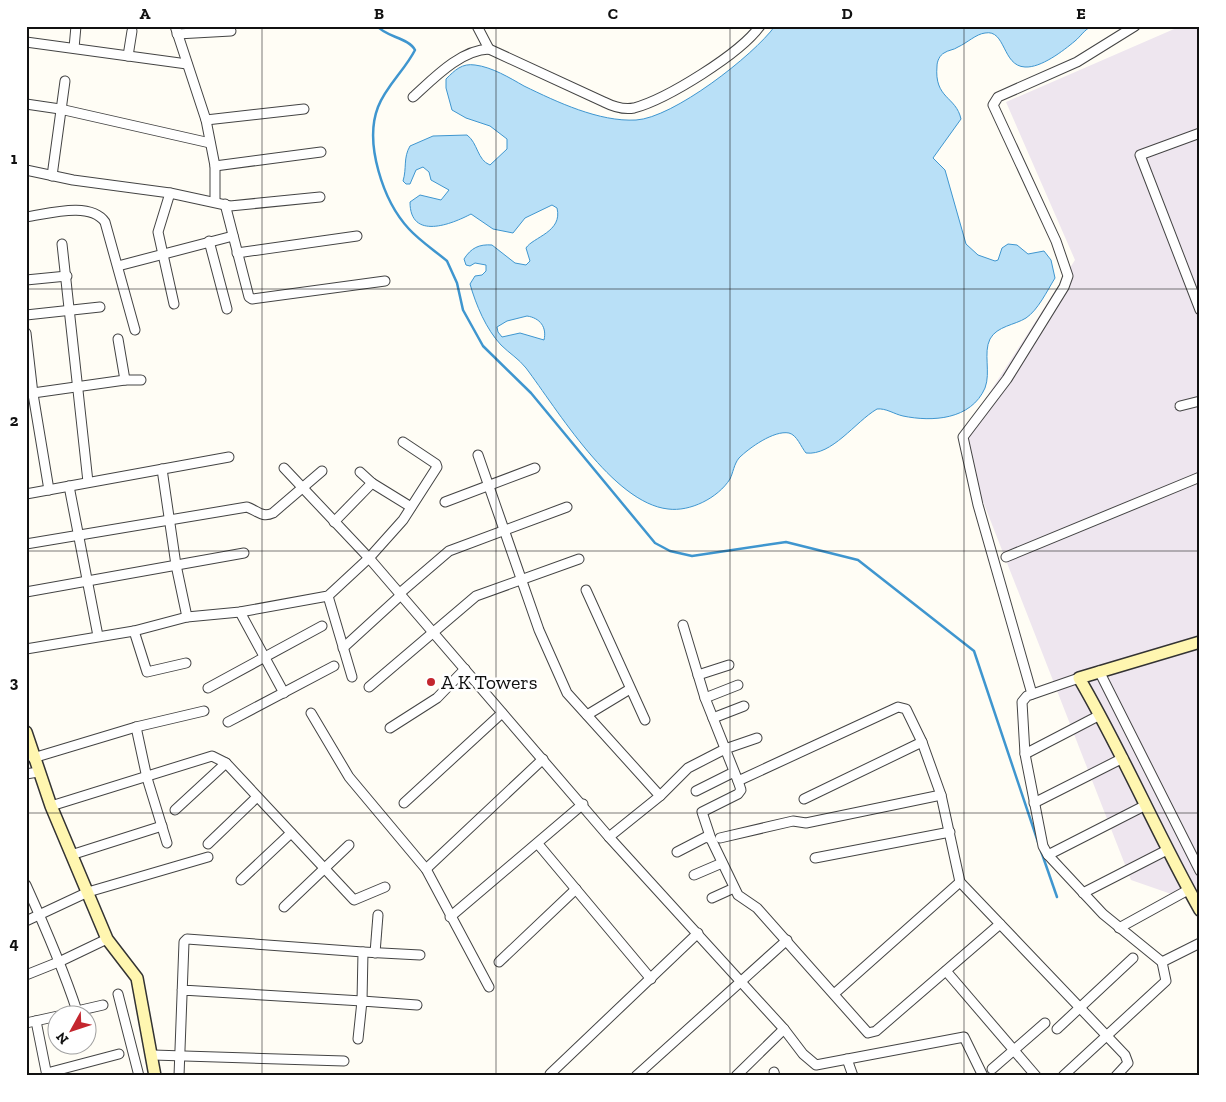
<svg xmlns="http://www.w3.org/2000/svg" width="1226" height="1102" viewBox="0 0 1226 1102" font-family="'Zilla Slab',serif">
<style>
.industrial{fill:#eee6ef}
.water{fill:#b9e0f7;stroke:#3f96cf;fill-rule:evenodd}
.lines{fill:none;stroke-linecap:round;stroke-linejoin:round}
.stream{stroke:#3f96cf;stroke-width:2.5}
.street-casing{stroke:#444;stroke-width:11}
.secondary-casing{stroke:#333;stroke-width:14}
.street{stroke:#fff;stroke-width:9}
.secondary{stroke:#fff6b0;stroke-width:11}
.grid{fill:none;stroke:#111;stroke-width:1;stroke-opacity:0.55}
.poi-dot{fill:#c4262e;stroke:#fff;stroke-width:2}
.labels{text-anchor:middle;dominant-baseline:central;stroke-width:5;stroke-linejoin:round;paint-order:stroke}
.poi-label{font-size:20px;fill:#111;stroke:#fff;text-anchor:start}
.neatline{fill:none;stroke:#111;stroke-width:2}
.grid-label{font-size:16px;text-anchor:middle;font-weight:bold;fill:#111}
</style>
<rect width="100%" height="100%" fill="#fffdf5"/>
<polygon class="industrial" points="1181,26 1200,26 1200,904 1131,880 959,440 1075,260 1006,102"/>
<path class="water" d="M775 26H1092C1084 30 1081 36 1075 41 1063 51 1041 68 1025 67 1002 66 1006 29 985 33 976 34 967 43 958 47 954 50 948 50 944 53 940 55 937 61 937 66 934 99 956 96 961 119L933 158 945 170 966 244 978 255 995 261 998 260 1002 248 1008 244 1017 245 1028 254 1044 251 1051 260 1055 278C1047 291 1038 310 1026 318 1015 325 997 326 990 339 983 353 991 372 985 388 971 420 932 422 903 416 894 414 886 408 877 409 855 422 832 456 806 453 801 447 797 435 789 433 774 430 749 448 739 458 734 464 733 473 730 479 718 498 690 512 668 509 613 503 557 409 526 368 519 359 509 353 501 345 486 329 476 305 470 284L475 276 482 275 486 271V265L475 263 470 266 466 265 464 259C471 248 479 244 492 245L515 263 526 265 530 261 526 248C533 237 563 232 557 208L552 205 525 218 513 233 493 229 471 214C452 224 410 241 410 202L420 195 441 200 449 190 431 180 429 172 423 167 416 170 410 184H406L403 181C407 168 403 158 410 146L433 136 467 135C478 143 477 160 490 165L507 149V139L490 126 466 118 452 110 446 88V79C455 70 462 63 475 65 492 67 510 78 524 86 557 102 599 122 636 120 673 118 753 56 775 26ZM527 316C540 318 547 327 544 340L520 333 502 337 498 332 497 327 507 321Z"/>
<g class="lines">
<g class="stream">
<path d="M377 26C386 37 409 38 415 50 405 70 386 86 378 107 364 143 383 201 409 229 420 241 434 250 447 261L457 283 463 310 483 346 531 393 655 543 670 551 692 556 786 542 858 560 974 651 1038 842"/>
<polyline points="1041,851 1057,897"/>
</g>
<defs>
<g id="street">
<polyline points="175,26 206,120 215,166 215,201"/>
<polyline points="477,26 489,49"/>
<polyline points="177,34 231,31"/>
<polyline points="26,42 187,64"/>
<polyline points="74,48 76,26"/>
<polyline points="128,56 132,31"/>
<path d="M413 97C433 79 460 50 489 49L604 102C612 106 624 110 634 108 667 99 740 54 760 26"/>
<polyline points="26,104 60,109 210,143"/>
<polyline points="206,120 304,109"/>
<polyline points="1200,133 1140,155 1200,310"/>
<polyline points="215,166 321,152"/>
<polyline points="26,170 73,180 170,193 230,206 320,197"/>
<polyline points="52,176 65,81"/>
<polyline points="170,193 158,232 174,304"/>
<polyline points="225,204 249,297 252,299 385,281"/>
<path d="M26 217C48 214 90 201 105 222L135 330"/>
<polyline points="209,241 227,309"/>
<polyline points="62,244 88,482"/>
<polyline points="237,253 357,236"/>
<polyline points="118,266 233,236"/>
<polyline points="26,280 67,276"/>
<polyline points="26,315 100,307"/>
<polyline points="26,333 33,394 49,490"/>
<polyline points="118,339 125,380"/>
<polyline points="26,394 125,380 141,380"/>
<polyline points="1180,406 1200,401"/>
<polyline points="478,455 539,630 567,693 660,796"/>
<polyline points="284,468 369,558 609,837 784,1029 803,1054 816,1065 964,1037 983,1076"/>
<polyline points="162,469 176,565 187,617"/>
<polyline points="360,472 372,483"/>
<polyline points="69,486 98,636"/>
<polyline points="26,494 229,457"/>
<polyline points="445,502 535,468"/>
<polyline points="334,522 372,483 411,507"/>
<path d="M26 544 247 507C258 511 262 518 273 513L322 471"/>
<polyline points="1006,557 1200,477"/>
<polyline points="586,590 645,720"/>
<polyline points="26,592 244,553"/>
<polyline points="400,593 449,551 567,507"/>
<polyline points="328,596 352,677"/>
<polyline points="240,612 284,693"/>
<polyline points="683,625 705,698 738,781 898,707 906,709 922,742 941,795 960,882 1125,1055 1128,1063 1116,1076"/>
<polyline points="134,631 147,672 186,663"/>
<polyline points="343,648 401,595"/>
<polyline points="26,649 134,631 187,617 240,612 328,596 369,558 403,520 437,467 436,464 403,442"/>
<polyline points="1099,671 1200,871"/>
<polyline points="698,675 729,665"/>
<polyline points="1079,678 1027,696 1022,702 1025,754 1043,846 1048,855 1103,914 1162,962"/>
<polyline points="369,687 476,596 579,559"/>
<polyline points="208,688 322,626"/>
<polyline points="1032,694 978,505 963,437 1007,379 1064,287 1068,276 1056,241 993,105 998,97 1077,62 1135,26"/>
<polyline points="705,698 738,685"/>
<polyline points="311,713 349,777 426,869 489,987"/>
<polyline points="587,715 630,689"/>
<polyline points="713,718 744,706"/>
<polyline points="228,722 334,666"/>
<polyline points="136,727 147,778 167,843"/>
<polyline points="390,728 437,698 465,669"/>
<polyline points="1025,754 1100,715"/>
<polyline points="33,758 136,727 204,711"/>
<polyline points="26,774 38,772"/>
<polyline points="696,791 734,772"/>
<polyline points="804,799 922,742"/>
<polyline points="404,803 502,713"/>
<polyline points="1034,803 1123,758"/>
<polyline points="51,806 212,756 226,763 354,900 385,887"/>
<polyline points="175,810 226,763"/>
<polyline points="609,837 660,796 688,768 725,749 757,738"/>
<polyline points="720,838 793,821 806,823 941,795"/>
<polyline points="711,839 702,812 738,794 741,790 738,781"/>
<polyline points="208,844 257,797"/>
<polyline points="538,844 651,979"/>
<polyline points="677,852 706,837 711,839 738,895 757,908 868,1033 876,1031 1000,924"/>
<polyline points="71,855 162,826"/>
<polyline points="1048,855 1144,806"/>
<polyline points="815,858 950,832"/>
<polyline points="426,869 543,759"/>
<polyline points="694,875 722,863"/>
<polyline points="241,880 291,833"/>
<path d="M26 885C45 927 63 968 77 1011"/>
<polyline points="1083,893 1167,850"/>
<polyline points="712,898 734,888"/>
<polyline points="284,907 349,845"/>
<polyline points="450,917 583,804"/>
<polyline points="26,921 88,892 208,857"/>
<polyline points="1119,928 1188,890"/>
<polyline points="363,952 420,955"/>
<polyline points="375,953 378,915"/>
<polyline points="499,962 576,889"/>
<polyline points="946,971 1036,1076"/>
<polyline points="26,975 61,961 107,939"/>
<polyline points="118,994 139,1076"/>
<polyline points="834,994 960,882"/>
<polyline points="64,1014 103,1005"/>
<polyline points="36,1021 47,1076"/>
<polyline points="26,1023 58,1016"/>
<polyline points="1057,1029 1133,958"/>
<polyline points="358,1039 362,1001 417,1005"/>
<polyline points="153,1055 344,1061"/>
<polyline points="847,1059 853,1076"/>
<polyline points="992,1069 1045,1023"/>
<polyline points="774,1072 775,1076"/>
<polyline points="47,1073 119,1054"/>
<polyline points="550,1074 698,933"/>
<polyline points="179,1076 184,942 187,939 363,952 362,1001 182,990"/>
<polyline points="636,1076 787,940"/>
<polyline points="736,1076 784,1029"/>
<polyline points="1063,1076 1166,981 1162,962 1200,943"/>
</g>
<g id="secondary">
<path d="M1200 642 1079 678C1123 753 1157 834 1200 910"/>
<polyline points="26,732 51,806 107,939 137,978 155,1076"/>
</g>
</defs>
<use href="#street" class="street-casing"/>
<use href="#secondary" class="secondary-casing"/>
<use href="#street" class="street"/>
<use href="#secondary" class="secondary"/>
</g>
<path class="grid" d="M262 26V1076M496 26V1076M730 26V1076M964 26V1076M26 289H1200M26 551H1200M26 813H1200"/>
<circle class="poi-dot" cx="431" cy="682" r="5"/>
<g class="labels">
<g class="poi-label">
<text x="441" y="682">A K Towers</text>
</g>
</g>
<rect width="1226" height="1102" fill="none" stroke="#ffffff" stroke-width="55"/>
<g transform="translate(72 1030) rotate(230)"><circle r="24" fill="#ffffff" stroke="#a0a0a0"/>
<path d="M0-4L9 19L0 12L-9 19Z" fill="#c4262e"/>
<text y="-8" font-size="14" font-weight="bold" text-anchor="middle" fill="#111111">N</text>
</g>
<rect x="28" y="28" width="1170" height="1046" class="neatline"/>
<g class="grid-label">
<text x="145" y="19">A</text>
<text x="379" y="19">B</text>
<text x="613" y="19">C</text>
<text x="847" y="19">D</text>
<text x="1081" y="19">E</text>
<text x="14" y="164">1</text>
<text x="14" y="426">2</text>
<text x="14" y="688">3</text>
<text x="14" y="949">4</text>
</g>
</svg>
